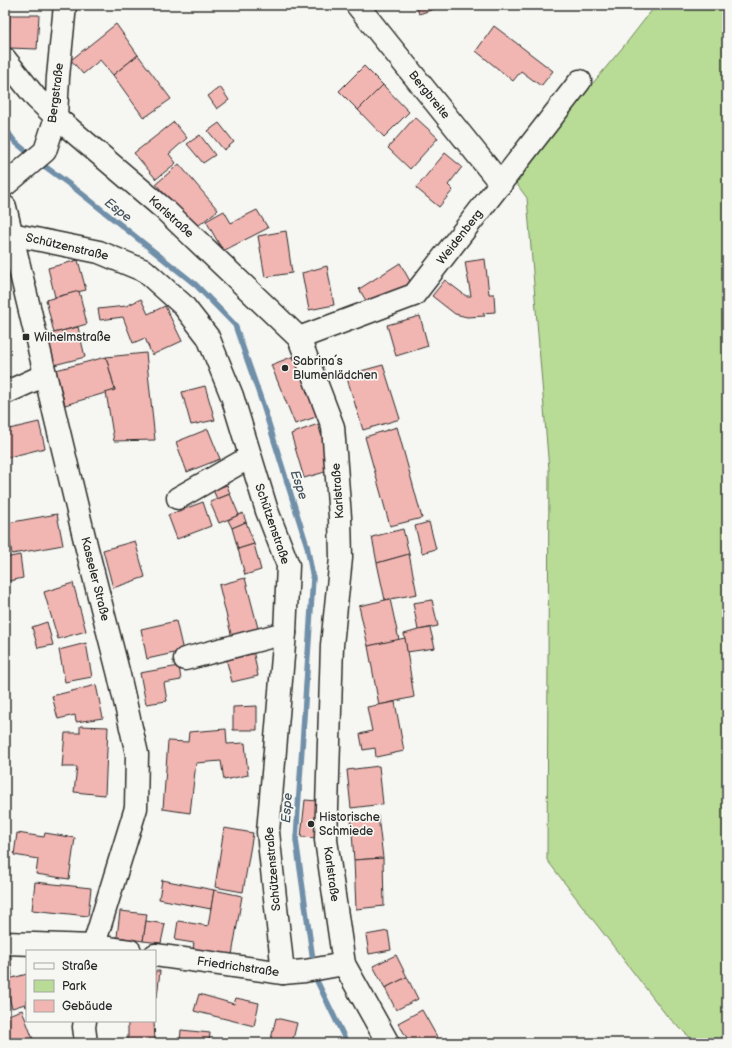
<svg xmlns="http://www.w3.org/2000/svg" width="732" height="1048" viewBox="0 0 732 1048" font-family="'Balsamiq Sans',sans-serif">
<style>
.green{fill:#b8dc96;stroke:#728460}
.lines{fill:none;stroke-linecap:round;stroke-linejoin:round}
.stream{stroke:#6f8fa8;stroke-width:5.5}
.building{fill:#f2b6b2;stroke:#2b2b2b}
.minor-casing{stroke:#2b2b2b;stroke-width:25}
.minor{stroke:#f6f6f2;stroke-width:22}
.poi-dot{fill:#2b2b2b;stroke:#f6f6f2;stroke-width:1.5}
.labels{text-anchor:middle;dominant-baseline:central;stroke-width:3.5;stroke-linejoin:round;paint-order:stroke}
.street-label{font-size:12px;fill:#2b2b2b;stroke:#f6f6f2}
.poi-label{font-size:12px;fill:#2b2b2b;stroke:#f6f6f2;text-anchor:start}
.water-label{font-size:13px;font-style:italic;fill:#47555f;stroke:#f6f6f2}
</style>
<rect width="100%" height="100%" fill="#f6f6f2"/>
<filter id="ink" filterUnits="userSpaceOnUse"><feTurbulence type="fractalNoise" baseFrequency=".025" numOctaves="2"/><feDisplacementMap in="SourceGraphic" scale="8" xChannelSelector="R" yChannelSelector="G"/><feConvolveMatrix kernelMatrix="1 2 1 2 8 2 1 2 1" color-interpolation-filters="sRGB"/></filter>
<g filter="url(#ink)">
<polygon class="green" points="656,5 727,5 727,1043 696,1043 667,1016 547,860 549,470 527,198 513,179 628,41"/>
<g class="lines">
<g class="stream">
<polyline points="5,128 15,142 33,157"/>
<polyline points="39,162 77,190 196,285 235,325 263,405 307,546 313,578 296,840 313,960"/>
<polyline points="317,981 347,1043"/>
</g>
</g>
<g class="building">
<polygon points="416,5 446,5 419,14"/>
<polygon points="10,15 39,15 37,49 9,48"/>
<polygon points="116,24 138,55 113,75 100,60 83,74 71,60"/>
<polygon points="494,26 553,71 541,86 521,71 513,81 476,51"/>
<polygon points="138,55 171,99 144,118 113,75"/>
<polygon points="364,66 383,85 358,110 339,91"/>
<polygon points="383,85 409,112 384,137 358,110"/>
<polygon points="220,87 229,100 217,109 208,96"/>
<polygon points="415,117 438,138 410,169 388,148"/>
<polygon points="174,122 187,138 169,154 176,163 156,179 134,153"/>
<polygon points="219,123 234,142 224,150 208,131"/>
<polygon points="200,135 215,155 203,163 187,144"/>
<polygon points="445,153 462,167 448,185 453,190 439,207 416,188"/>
<polygon points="179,164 218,210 194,229 156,184"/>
<polygon points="257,210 268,228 223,251 206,221 224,211 231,223"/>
<polygon points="286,231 292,273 265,277 258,236"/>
<polygon points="485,259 489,294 494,294 495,312 483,313 485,316 467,317 455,314 432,296 445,280 466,296 471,296 465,262"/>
<polygon points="78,260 86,290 55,297 48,268"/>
<polygon points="400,263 411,283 370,307 359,289"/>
<polygon points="327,266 334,305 309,310 302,273"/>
<polygon points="79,291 87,324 54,333 46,300"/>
<polygon points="141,299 148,314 165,306 182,341 152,355 145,338 133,343 123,317 100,320 98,309 126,306"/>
<polygon points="420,316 428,346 396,356 387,325"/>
<polygon points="78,327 85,357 54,365 46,335"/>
<polygon points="5,335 6,338 6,355 5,356"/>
<polygon points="146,353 155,440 114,441 106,392 115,390 106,357"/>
<polygon points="294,356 319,416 295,424 271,365"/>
<polygon points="106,357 115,390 65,405 56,370"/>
<polygon points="383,365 400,419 363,430 346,375"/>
<polygon points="205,386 215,420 191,425 182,392"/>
<polygon points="39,422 45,448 5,458 5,430"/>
<polygon points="318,424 332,470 304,478 291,434"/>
<polygon points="397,427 422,518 390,526 365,437"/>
<polygon points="208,429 220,459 187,472 176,442"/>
<polygon points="227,485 230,494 217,499 213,490"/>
<polygon points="230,494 239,515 219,523 210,502"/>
<polygon points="203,502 211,526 177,539 168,515"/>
<polygon points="243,513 246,522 232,528 228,520"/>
<polygon points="57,514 63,545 12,554 7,523"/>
<polygon points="246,522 254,544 238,549 232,528"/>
<polygon points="429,522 436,549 422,553 415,526"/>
<polygon points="403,529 409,554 377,563 372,537"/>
<polygon points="135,541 145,577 113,588 103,550"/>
<polygon points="254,544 261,570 245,575 238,549"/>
<polygon points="409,554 417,594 385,600 377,563"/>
<polygon points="20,555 23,578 5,582 5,558"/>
<polygon points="245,578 259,632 232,638 219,585"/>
<polygon points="73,583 86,631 58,639 44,592"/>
<polygon points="390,599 399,640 368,646 359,606"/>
<polygon points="432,600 438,626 418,630 413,603"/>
<polygon points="176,621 183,651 147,659 141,629"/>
<polygon points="47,622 53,645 38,648 32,627"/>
<polygon points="430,628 435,648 407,652 404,634 418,630"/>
<polygon points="405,638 414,697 379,705 368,646"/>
<polygon points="86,643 92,677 65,682 59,650"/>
<polygon points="252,644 258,676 232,682 224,650"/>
<polygon points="179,666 181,680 164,683 167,701 146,704 140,673"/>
<polygon points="96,685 103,718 76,722 75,715 58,719 52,696"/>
<polygon points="395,702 404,751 376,757 375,748 363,750 360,734 372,731 367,707"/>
<polygon points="257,706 257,730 233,730 233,707"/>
<polygon points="80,726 108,727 105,795 74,792 77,767 62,767 65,733 80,733"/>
<polygon points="226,729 227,744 245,743 248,775 224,780 221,761 196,763 190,813 163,809 168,741 188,742 189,732"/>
<polygon points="379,766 383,804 351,808 347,770"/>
<polygon points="305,800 318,801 317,838 301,837"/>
<polygon points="378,816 383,858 354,860 351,819"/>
<polygon points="224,828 253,833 243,892 215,887"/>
<polygon points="17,833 44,837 45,833 75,838 69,879 36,874 38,859 14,855"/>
<polygon points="383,858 384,906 356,909 354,860"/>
<polygon points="162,880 214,890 211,909 159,899"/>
<polygon points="35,882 91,888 88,916 32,910"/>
<polygon points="214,890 242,896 231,961 192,954 194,943 175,940 178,921 208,926"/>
<polygon points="120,911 147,914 143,941 117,937"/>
<polygon points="146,921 165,924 161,943 143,941"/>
<polygon points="388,931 391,950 369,954 366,935"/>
<polygon points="396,955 407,977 385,988 373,966"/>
<polygon points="11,956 12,976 5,977 5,957"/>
<polygon points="155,971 160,971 157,997 155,996"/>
<polygon points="27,974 27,1007 26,1007 25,1004 12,1008 5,984 5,980"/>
<polygon points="407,977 418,999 396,1010 385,988"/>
<polygon points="199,994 234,1004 236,998 259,1003 254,1026 194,1011"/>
<polygon points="22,1010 34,1042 31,1043 8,1043 5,1035 5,1016"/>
<polygon points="422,1010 440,1042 438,1043 410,1043 398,1023"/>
<polygon points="276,1018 297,1023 292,1043 270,1043"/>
<polygon points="128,1021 154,1021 155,1043 128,1043"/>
<polygon points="181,1030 210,1033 209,1043 180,1043"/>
</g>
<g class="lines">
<defs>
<g id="minor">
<polyline points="357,5 501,184"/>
<polyline points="5,59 36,98 56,117 165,210 299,338 333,427 340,517 341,558 332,645 326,840 344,964 388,1043"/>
<polyline points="5,185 45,151 56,117 58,77 65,5"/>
<polyline points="5,207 87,549 119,675 137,754 136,808 92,951"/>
<polyline points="11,234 99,252 145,271 183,305 208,337 232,396 267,511 288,565 285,633 268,832 283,973"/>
<polyline points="299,338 414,295 580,81"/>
<polyline points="5,393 45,375"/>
<polyline points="178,498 250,457"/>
<polyline points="185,659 285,633"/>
<polyline points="5,943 93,946 130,951"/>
<polyline points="155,955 283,973 305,971 344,964"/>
<polyline points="85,1021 84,1027 86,1043"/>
</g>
</defs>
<use href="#minor" class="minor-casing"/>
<use href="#minor" class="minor"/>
</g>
</g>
<g class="poi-dot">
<rect x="22" y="333" width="8" height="8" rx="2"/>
<circle cx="285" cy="368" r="4"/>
<circle cx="311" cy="824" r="4"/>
</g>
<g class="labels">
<g class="street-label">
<text transform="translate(56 93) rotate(-83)">Bergstraße</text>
<text transform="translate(429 95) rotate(51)">Bergbreite</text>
<text transform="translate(171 217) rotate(42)">Karlstraße</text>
<text transform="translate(460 237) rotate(-52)">Weidenberg</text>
<text transform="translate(67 247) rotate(13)">Schützenstraße</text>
<text transform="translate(338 491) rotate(-94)">Karlstraße</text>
<text transform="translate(272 524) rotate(71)">Schützenstraße</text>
<text transform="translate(95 579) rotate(76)">Kasseler Straße</text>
<text transform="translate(273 869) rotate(-95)">Schützenstraße</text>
<text transform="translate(331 874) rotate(82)">Karlstraße</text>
<text transform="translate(238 967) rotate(8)">Friedrichstraße</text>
</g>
<g class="poi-label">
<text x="34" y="337">Wilhelmstraße</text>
<text x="293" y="361">Sabrina´s<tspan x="293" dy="14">Blumenlädchen</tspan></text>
<text x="319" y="817">Historische<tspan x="319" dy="14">Schmiede</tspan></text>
</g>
<g class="water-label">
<text transform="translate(118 210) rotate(38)">Espe</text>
<text transform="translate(299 485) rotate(72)">Espe</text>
<text transform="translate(287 808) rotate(-86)">Espe</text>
</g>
</g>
<rect width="732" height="1048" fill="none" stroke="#f6f6f2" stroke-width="20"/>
<rect x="10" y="10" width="712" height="1028" fill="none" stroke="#2b2b2b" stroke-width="1.5" filter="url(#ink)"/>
<rect x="26" y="950" width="130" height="72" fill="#f6f6f2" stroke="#a5a5a2"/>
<rect x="34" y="963" width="20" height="6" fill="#f6f6f2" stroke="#a5a5a2"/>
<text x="62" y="970" font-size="12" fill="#2b2b2b">Straße</text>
<rect x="34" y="980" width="20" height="12" fill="#b8dc96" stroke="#a5a5a2"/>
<text x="62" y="990" font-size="12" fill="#2b2b2b">Park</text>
<rect x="34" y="1000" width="20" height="12" fill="#f2b6b2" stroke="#a5a5a2"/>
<text x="62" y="1010" font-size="12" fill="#2b2b2b">Gebäude</text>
</svg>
